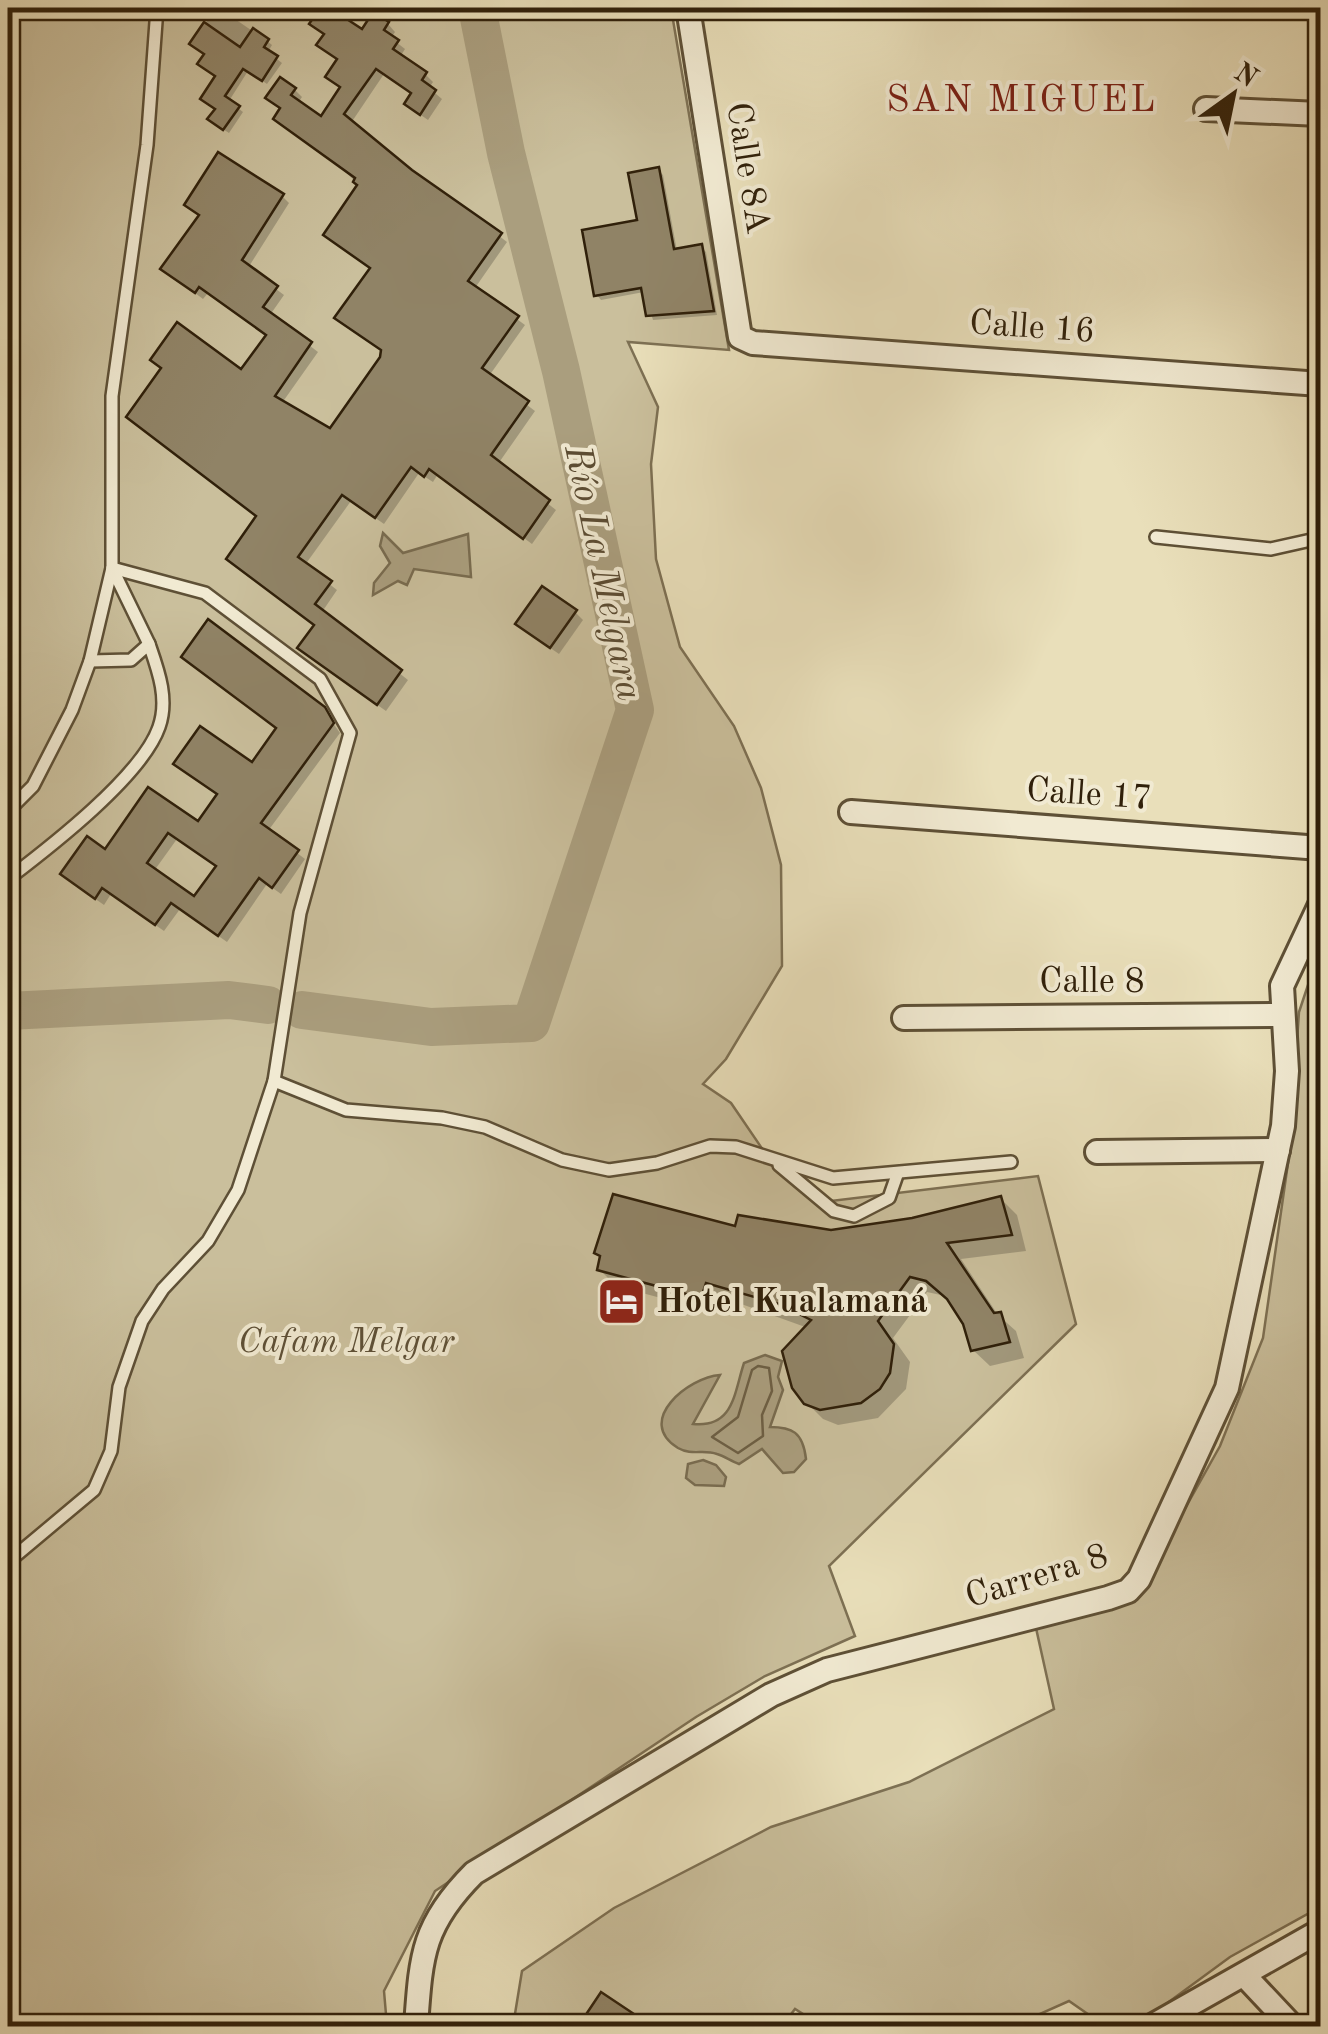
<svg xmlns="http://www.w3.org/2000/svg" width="1328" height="2034" viewBox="0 0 1328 2034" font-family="'Old Standard TT',serif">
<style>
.green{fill:#cabf9c;stroke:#7d7053;stroke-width:2.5}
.water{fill:#aa9e7e;stroke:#796c50;stroke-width:2.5}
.shadow{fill:#0003;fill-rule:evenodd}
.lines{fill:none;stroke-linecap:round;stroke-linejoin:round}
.shore{stroke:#6d5f44;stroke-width:2.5}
.river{stroke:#aa9e7e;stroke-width:38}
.building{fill:#908366;stroke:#30200a;stroke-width:2.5;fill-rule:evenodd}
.lane-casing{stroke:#5e5036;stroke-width:16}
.street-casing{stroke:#5e5036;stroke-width:28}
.lane{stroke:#f1ead2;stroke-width:11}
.street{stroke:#f1ead2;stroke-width:22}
.labels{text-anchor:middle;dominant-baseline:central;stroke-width:8;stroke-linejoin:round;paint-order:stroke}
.street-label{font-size:35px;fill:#30200a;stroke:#f1ead2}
.poi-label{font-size:35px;font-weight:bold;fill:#30200a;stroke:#f1ead2;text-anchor:start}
.park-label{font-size:35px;font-style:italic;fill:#5e5036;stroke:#f1ead2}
.neighbourhood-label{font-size:38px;letter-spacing:2.5px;fill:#7a1f14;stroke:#f1ead2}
.water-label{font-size:38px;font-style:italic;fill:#5b4c33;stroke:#f1ead2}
</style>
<rect width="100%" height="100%" fill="#e9dfba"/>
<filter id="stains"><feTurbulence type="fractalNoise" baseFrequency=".002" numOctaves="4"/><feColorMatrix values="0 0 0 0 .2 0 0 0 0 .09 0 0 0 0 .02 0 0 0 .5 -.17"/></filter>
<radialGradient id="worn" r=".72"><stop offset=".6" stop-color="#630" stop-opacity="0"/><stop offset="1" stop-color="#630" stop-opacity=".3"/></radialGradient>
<g class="green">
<polygon points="8,8 671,8 729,350 628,342 658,407 651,464 656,559 680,647 734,726 761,788 781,865 782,966 726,1059 703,1084 731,1103 776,1169 831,1201 1038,1176 1076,1324 829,1566 855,1636 765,1676 696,1717 435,1891 384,1991 387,2026 8,2026"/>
<polygon points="1320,949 1320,1907 1230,1957 1136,2026 1105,2026 1069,2001 1013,2026 822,2026 795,2009 782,2026 513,2026 522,1971 614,1908 771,1827 909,1782 1054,1709 1036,1628 1136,1596 1220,1446 1263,1338 1289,1156 1299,1012"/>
</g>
<g class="water">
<polygon points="383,533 403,553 468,534 471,577 414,569 407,585 398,581 373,595 374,583 390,563 380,546"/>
<path d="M765 1355 782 1361 778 1377 783 1390 770 1427C792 1427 803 1432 806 1459L794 1472 783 1473 762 1449 739 1464C731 1461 724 1456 717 1454 703 1449 692 1456 678 1448 634 1421 689 1377 720 1375L693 1424C734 1428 734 1393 744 1363Z"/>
<polygon points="703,1460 716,1465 726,1477 724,1486 695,1485 686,1478 688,1464"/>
</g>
<g class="shadow">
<polygon points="216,8 243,8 235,19 267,41 272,45 268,52 282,63 267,84 248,71 229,101 243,112 229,133 215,124 217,77 207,54 192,43"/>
<polygon points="326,8 362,32 374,15 388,24 395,32 391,38 405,49 400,57 425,74 433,82 429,88 442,99 428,120 415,111 413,94 384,74 351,123 507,242 475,288 525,325 489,376 535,411 498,464 556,510 532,544 438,474 433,482 419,473 384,524 351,501 305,565 337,590 322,612 408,680 386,711 308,656 316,626 258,517 242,373 268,336 208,293 203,299 163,269 200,216 187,205 282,196 289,203 248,268 284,295 270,315 318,352 282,403 331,432 383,358 383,352 345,325 372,269 360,186 268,98 295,90 302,97 298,103 322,120 342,88 328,77 339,61 319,45 326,36 312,24"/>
<polygon points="658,170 663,175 677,251 701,247 706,252 717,315 653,320 644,292 601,300 597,295 640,222"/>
<polygon points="575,612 583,620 559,654 526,631"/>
<path d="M323 709 340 733 268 831 305 859 281 894 267 884 227 942 180 909 164 931 111 894 104 905 71 882 105 852 149 790 198 824 252 765ZM177 839 218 867 195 900 154 871Z"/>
<polygon points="1001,1199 1017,1215 1026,1251 961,1259 998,1315 1016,1331 1024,1358 990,1366 973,1350 966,1323 945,1296 927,1292 893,1338 910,1362 906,1389 878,1418 838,1425 823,1419 806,1402 808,1328 722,1297 717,1313 616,1286 600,1270 737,1229 831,1233 913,1221"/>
<polygon points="602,1995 635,2018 638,2026 591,2024"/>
</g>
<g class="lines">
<polygon class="shore" points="758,1366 769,1368 772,1391 762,1415 763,1436 738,1453 712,1437 738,1417 752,1370"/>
<g class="river">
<polyline points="302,1010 431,1027 531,1023 635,710 561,371 506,153 477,8"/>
<polyline points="8,1011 229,1000 268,1005"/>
</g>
</g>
<g class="building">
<polygon points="320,8 330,8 362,29 373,12 389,22 384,30 399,40 393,49 427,72 422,80 436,90 420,115 404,104 411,93 376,69 344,114 412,170 502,233 468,281 519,316 482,368 529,401 491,455 550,500 523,539 429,469 424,477 411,467 375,518 342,495 298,557 332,581 315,604 402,670 377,705 297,648 314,625 226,559 256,516 126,417 161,368 150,360 177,322 241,369 266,335 199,287 195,293 160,269 199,215 184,205 218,152 284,194 242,260 278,286 263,307 312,342 275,396 330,428 380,357 381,350 334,318 370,268 323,235 357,185 353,182 355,178 273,119 280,108 265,98 280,77 296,88 291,95 321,116 340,87 325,77 337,59 316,45 324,34 309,24"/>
<polygon points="204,22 240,47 253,28 269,39 264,47 278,56 262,81 243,69 225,96 240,106 223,130 207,119 215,109 200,99 215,76 197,64 204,54 189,44"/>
<polygon points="659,167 674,249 702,244 714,311 646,316 641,288 594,296 582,230 637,220 628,173"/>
<polygon points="542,586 577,610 550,648 515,624"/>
<path d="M208 619 325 707 334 723 261 823 299 850 272 888 259 878 218 936 171 903 155 925 102 888 95 899 60 874 87 836 105 849 148 787 198 821 217 794 173 764 200 726 252 762 276 728 181 657ZM168 833 216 866 194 896 147 863Z"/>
<polygon points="613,1194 735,1226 738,1215 831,1230 912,1218 1001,1196 1012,1235 947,1243 994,1313 1001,1312 1010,1342 971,1351 963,1324 947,1299 926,1281 910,1277 878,1321 894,1344 890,1373 880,1389 861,1403 820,1410 804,1404 792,1388 782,1351 811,1320 779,1304 706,1283 701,1298 597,1270 600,1256 594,1253"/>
<polygon points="601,1992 637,2016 630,2026 593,2026 583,2019"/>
</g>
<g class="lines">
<defs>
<g id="lane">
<polyline points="1156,537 1271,549 1320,538"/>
<polyline points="112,568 149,644"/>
<polyline points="8,811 33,786 72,710 90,661 112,568 112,396 147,145 157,8"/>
<path d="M8 879C50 847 142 776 159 727 169 699 158 670 149 644L131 660 90 661"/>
<polyline points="274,1081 346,1110 442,1118 485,1127 562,1160 609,1170 657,1163 710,1146 736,1147 833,1178 1011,1162"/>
<polyline points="779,1165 834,1211 854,1216 889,1198 897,1175"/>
<polyline points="8,1562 94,1490 111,1451 119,1387 142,1321 163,1289 208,1241 238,1190 274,1081 300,913 350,733 320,679 205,593 112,568"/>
</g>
<g id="street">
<polyline points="688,8 740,337 753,343 1320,384"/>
<polyline points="1206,109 1320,114"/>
<polyline points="851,812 1320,848"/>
<polyline points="904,1018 1281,1015"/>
<polyline points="1097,1152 1278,1150"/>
<polyline points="1244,1975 1292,2026"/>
<path d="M416 2026C421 1956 422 1925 474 1873L771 1695 827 1670 1108 1598 1128 1591 1139 1579 1227 1388 1283 1126 1287 1071 1282 986 1320 905"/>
<polyline points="1152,2026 1320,1931"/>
</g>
</defs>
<use href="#lane" class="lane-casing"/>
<use href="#street" class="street-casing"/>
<use href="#lane" class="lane"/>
<use href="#street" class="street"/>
</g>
<defs>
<symbol id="hotel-square" viewBox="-11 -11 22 22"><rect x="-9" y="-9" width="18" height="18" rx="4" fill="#8f2418" stroke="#f1ead2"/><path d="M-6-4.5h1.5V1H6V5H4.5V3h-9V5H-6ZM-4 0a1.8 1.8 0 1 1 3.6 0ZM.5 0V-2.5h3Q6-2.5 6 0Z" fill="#fff"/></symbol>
</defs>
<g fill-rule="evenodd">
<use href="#hotel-square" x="594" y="1274" width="55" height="55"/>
</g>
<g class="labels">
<g class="street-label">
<text transform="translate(747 168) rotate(81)">Calle 8A</text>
<text transform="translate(1032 328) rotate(4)">Calle 16</text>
<text transform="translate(1089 795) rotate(4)">Calle 17</text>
<text x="1092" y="982">Calle 8</text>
<text transform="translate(1037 1577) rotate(-17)">Carrera 8</text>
</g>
<g class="poi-label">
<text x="656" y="1302">Hotel Kualamaná</text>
</g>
<g class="park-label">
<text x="346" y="1342">Cafam Melgar</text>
</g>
<g class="neighbourhood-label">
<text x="1022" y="101">SAN MIGUEL</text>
</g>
<g class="water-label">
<text transform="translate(602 573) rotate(78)">Río La Melgara</text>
</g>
</g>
<rect width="1328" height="2034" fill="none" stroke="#e9dfba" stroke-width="40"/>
<rect x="10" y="10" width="1308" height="2014" fill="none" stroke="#30200a" stroke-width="5"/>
<rect x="20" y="20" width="1288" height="1994" fill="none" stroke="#30200a" stroke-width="2.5"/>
<g transform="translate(1233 95) rotate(33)" stroke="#f1ead2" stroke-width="8" paint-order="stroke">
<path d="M0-8L18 38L0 25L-18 38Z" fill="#30200a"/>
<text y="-15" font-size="28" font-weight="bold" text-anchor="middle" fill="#30200a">N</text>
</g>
<rect width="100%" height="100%" filter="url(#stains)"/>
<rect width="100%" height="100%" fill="url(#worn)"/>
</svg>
